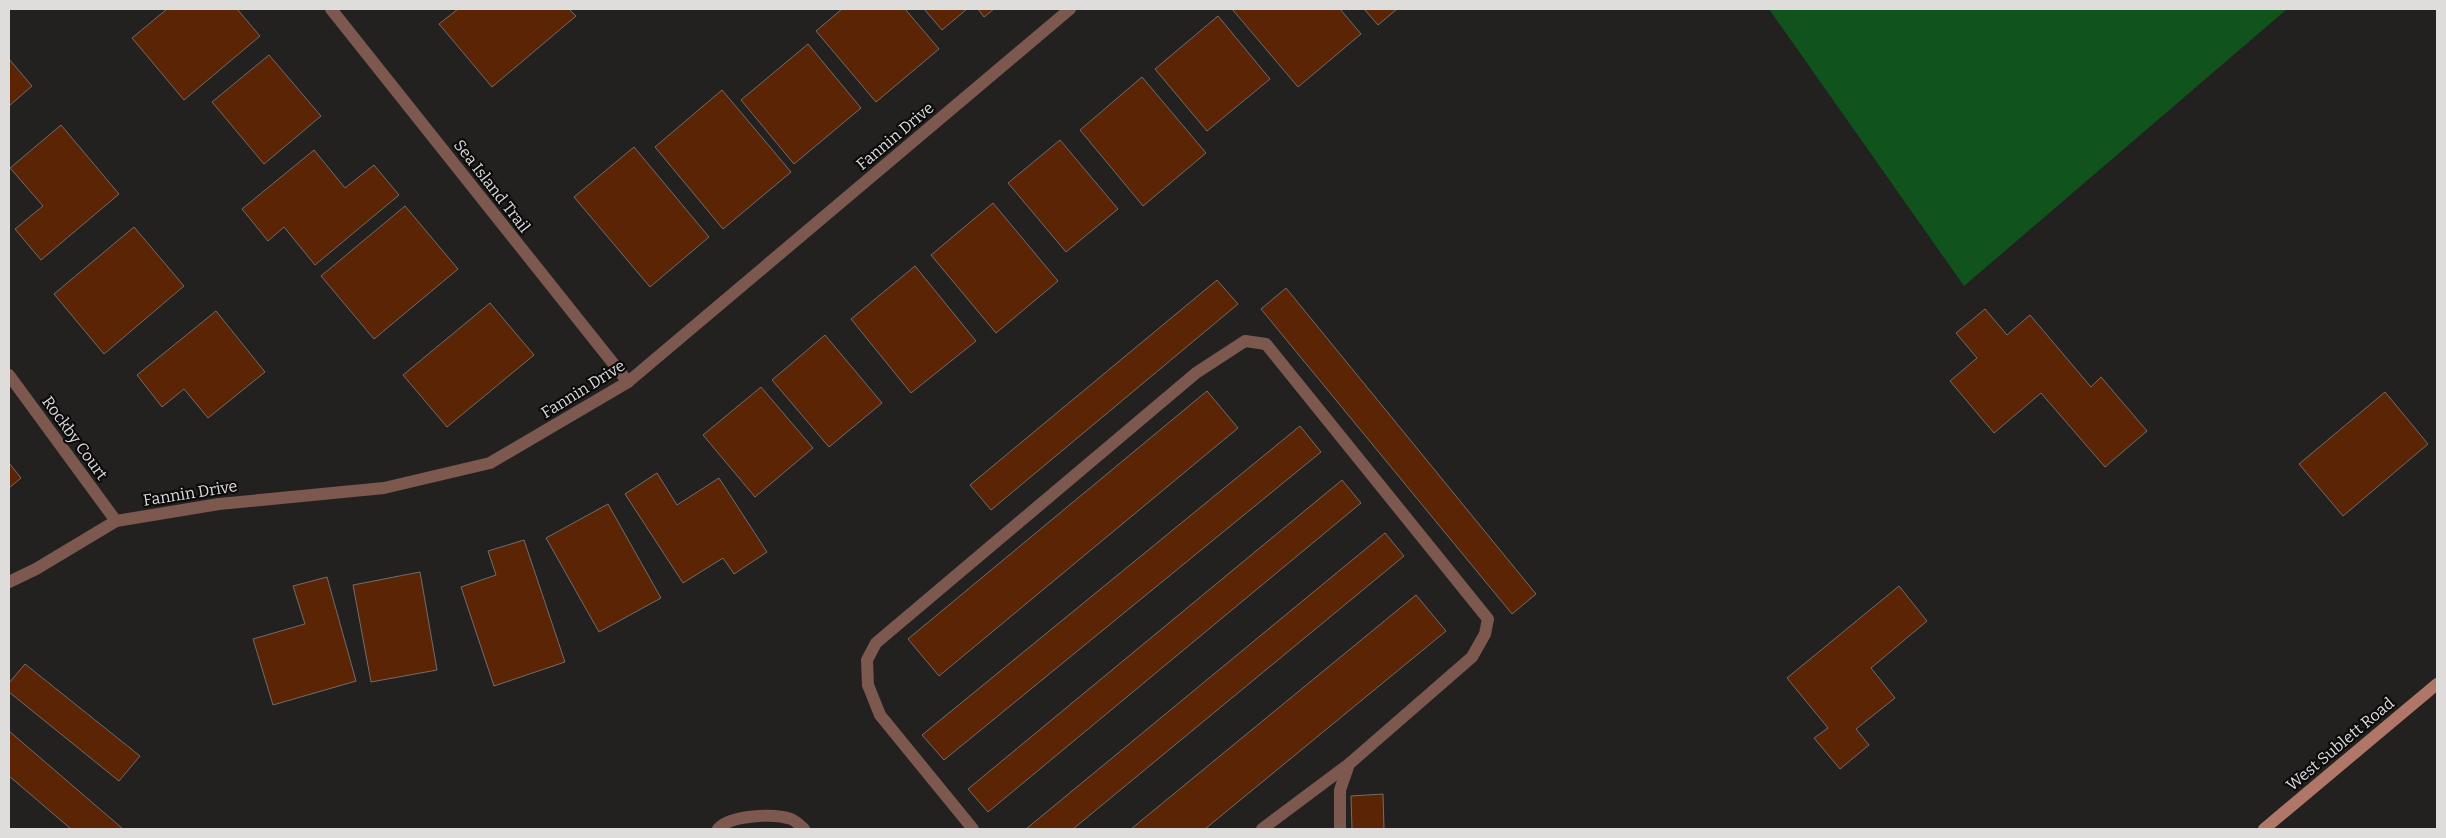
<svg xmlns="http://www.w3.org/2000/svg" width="2446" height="838" viewBox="0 0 2446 838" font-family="Bitter,serif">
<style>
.green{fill:#10531c}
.building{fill:#5b2404;stroke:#706d6c}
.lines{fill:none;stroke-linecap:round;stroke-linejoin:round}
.service{stroke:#7c584f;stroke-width:12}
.minor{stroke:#7c584f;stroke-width:12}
.secondary{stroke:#b07668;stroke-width:12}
.labels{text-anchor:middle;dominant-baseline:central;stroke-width:4.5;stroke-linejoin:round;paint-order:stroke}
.street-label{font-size:16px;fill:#dfdddc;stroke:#0c0b0b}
</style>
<rect width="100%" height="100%" fill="#232120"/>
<polygon class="green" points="1769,9 2287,9 1964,286"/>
<g class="building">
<polygon points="167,9 237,9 260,36 184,100 132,38"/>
<polygon points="458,9 569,9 576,16 492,87 439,24"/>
<polygon points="842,9 905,9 939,49 876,102 816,31"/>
<polygon points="924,9 967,9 942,30"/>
<polygon points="978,9 994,9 984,17"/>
<polygon points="1232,9 1340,9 1361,34 1298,87"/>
<polygon points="1364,9 1397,9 1378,25"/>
<polygon points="1218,16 1270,79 1207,131 1155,69"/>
<polygon points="808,44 861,108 794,164 741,100"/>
<polygon points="269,55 321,116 264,164 212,102"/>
<polygon points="9,59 32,86 9,106"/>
<polygon points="1142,77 1206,153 1143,206 1080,130"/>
<polygon points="722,90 791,172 723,229 655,147"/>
<polygon points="61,125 119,194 41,260 15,229 43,206 10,168"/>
<polygon points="1060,140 1118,209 1066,252 1008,183"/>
<polygon points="634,147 709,237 650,287 574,197"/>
<polygon points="314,150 345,188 374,165 399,195 315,265 284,227 268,241 242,209"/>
<polygon points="993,203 1058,281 996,333 931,255"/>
<polygon points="405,206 458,269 374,339 321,276"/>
<polygon points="134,227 184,286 104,354 54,294"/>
<polygon points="915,266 976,341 911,393 851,319"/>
<polygon points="1217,280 1238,304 991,510 970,485"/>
<polygon points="1286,288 1536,594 1512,614 1261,309"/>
<polygon points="490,303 534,355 447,427 403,375"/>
<polygon points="1985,309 2007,335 2030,315 2091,387 2101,377 2147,431 2105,467 2041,393 1994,433 1950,381 1977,358 1956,333"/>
<polygon points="216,311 265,372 208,418 184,389 162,407 137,375"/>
<polygon points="825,335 882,403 829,447 772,380"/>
<polygon points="761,387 813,448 755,497 703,435"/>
<polygon points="1207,391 1238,428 939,676 908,639"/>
<polygon points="2385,392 2428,444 2343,516 2299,464"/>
<polygon points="1300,426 1321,452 944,760 922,735"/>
<polygon points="9,463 21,478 9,488"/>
<polygon points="657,473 677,505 719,478 767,552 734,574 723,558 683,583 625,494"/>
<polygon points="1342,480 1361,503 988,812 968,789"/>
<polygon points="608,504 661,598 599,632 546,538"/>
<polygon points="1385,533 1404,556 1073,829 1026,829"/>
<polygon points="524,540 565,662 494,686 461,587 496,575 488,551"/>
<polygon points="420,572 437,670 371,682 353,585"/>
<polygon points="327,577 356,681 273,705 253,639 305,624 293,586"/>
<polygon points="1899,586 1927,621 1871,668 1895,698 1856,729 1869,745 1840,769 1814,738 1828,728 1787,678"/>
<polygon points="1416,595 1446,631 1205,829 1131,829"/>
<polygon points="25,664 140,756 119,781 9,692 9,683"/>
<polygon points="9,731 123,829 71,829 9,776"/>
<polygon points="1383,794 1384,829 1352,829 1351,796"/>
</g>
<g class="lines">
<g class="service">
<path d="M718 829C730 815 775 813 791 819 796 821 801 826 804 829"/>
<polyline points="973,829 880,715 868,685 867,660 876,643 1196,373 1245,341 1266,344 1488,619 1485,634 1472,657 1349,764 1262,829"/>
<polyline points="1340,829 1340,790 1349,764"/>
</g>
<g class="minor">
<polyline points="331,9 628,382"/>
<polyline points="9,375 116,521"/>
<polyline points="9,582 36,569 116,521 219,504 384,488 490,463 628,382 1070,9"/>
</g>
<polyline class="secondary" points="2264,829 2437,684"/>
</g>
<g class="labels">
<g class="street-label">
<text transform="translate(895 136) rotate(-40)">Fannin Drive</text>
<text transform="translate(492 186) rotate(52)">Sea Island Trail</text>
<text transform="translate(583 389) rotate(-32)">Fannin Drive</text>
<text transform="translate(75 438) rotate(54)">Rockby Court</text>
<text transform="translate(190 493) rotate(-9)">Fannin Drive</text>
<text transform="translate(2340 744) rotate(-40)">West Sublett Road</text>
</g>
</g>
<rect width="2446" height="838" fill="none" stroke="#dfdddc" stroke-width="20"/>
</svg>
